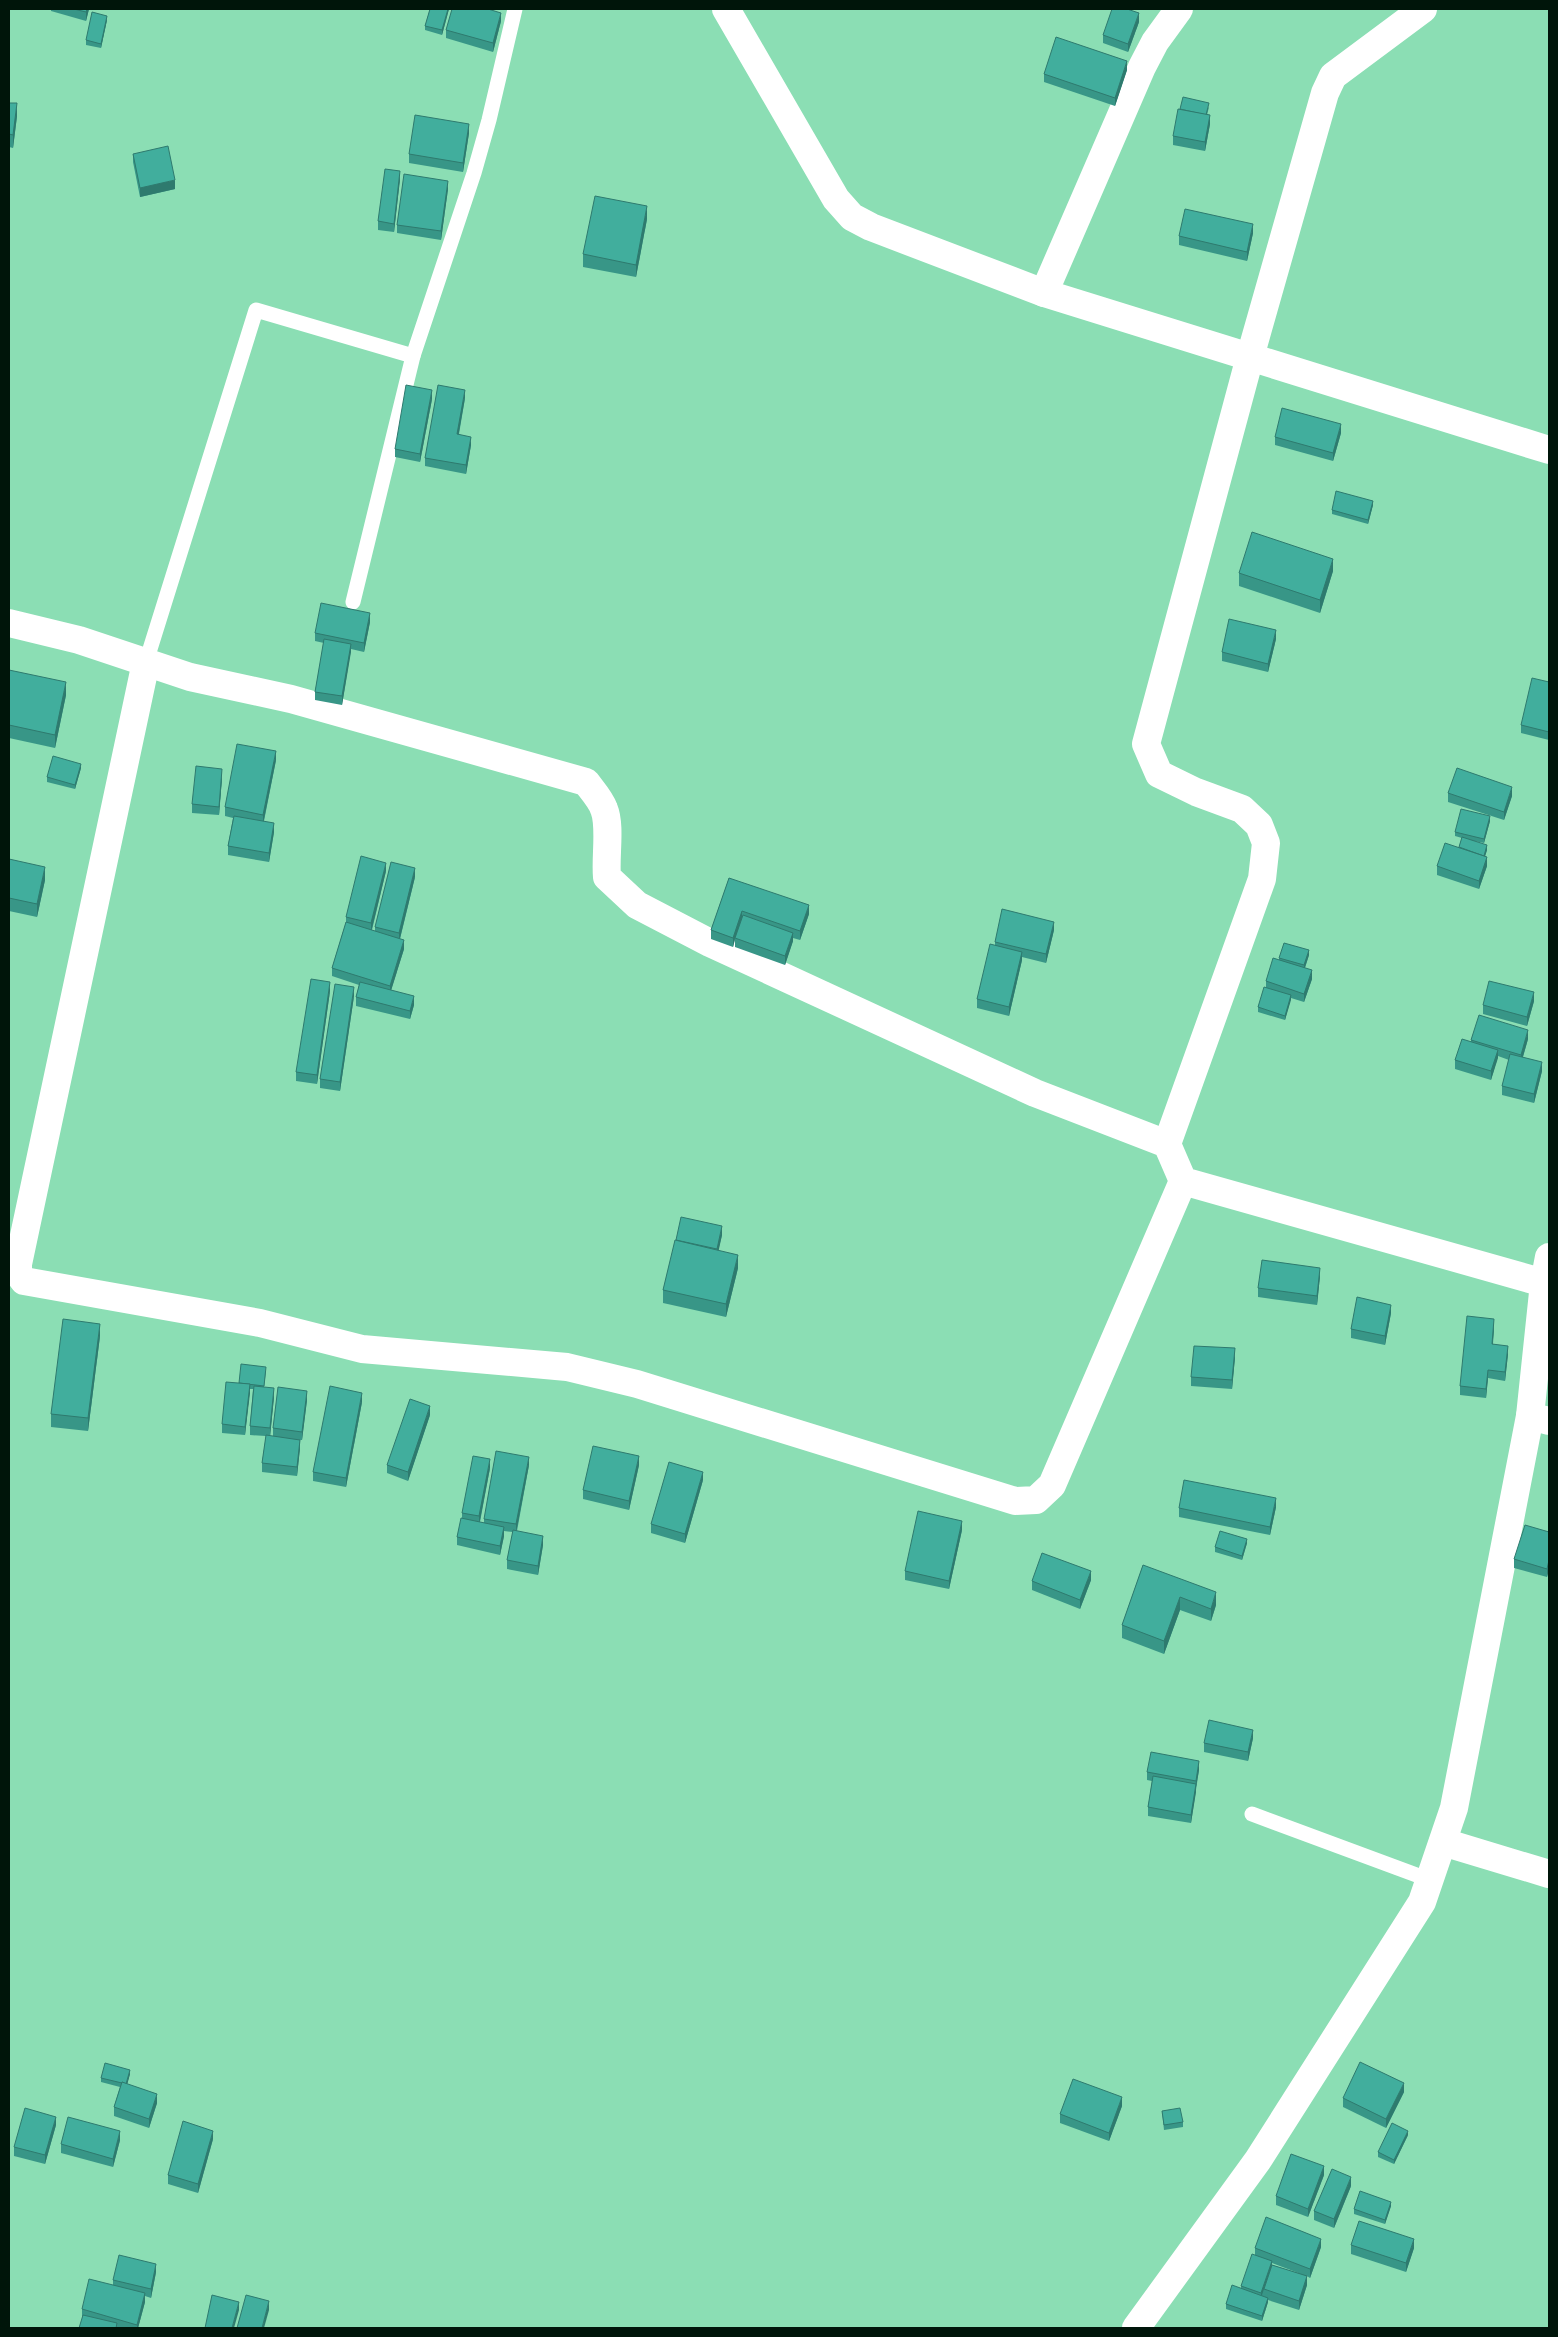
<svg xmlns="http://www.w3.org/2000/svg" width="1558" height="2337" viewBox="0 0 1558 2337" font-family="'Exo 2',sans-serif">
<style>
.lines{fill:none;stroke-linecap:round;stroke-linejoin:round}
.lane{stroke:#fff;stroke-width:15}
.street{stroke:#fff;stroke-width:28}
.wall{fill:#389687;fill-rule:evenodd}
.shaded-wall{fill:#2e7a6e}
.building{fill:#41ae9d;stroke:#2e7a6e}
</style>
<rect width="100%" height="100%" fill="#8bdeb4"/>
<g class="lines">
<g class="lane">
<polyline points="353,602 413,356"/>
<polyline points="146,662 256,310 413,356 474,173 489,120 515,9"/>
<polyline points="1252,1814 1430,1880"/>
</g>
<g class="street">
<polyline points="726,9 836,199 852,217 871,227 1044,293 1549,450"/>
<polyline points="1044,293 1142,67 1155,42 1179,9"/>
<path d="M9 623 79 640 190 677 291 699 586 782C592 790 601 800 604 809 611 826 605 857 607 877L637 905 710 943 1035 1093 1167 1144 1183 1181 1544 1283 1530 1416 1549 1421"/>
<polyline points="146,662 18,1264 18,1273 24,1281 260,1323 362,1349 567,1367 637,1384 1015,1501 1036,1500 1052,1485 1183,1181"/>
<polyline points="1167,1144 1262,879 1266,843 1259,825 1242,809 1196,792 1159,774 1146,744 1250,357 1325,93 1333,76 1423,9"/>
<polyline points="1544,1283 1549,1257"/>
<polyline points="1443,1842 1549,1874"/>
<polyline points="1136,2328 1258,2160 1422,1902 1454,1808 1530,1416"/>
</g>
</g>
<g class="wall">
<polygon points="51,9 89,9 86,21 51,11"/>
<polygon points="430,9 449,9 442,35 425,30 425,26"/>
<polygon points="107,20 101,48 86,45 86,40"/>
<polygon points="501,21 493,52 446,38 446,30"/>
<polygon points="1139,22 1128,52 1103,43 1103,35"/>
<polygon points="1127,70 1115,106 1044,82 1044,74"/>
<polygon points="9,103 17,116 13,148 9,147"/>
<polygon points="1209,107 1207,115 1210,124 1205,151 1173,145 1173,136"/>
<polygon points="469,133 463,172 409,163 409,154"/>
<polygon points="133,154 175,189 140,197 133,162"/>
<polygon points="400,179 394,232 378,230 378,221"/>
<polygon points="448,189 441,240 397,233 397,225"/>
<polygon points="647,219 636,277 583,267 583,254"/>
<polygon points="1253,233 1247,261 1179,245 1179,236"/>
<polygon points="465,398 459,434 471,445 466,474 425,466 425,458"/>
<polygon points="432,399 420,462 395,457 395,449"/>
<polygon points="1341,433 1333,461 1275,445 1275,437"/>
<polygon points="1373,505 1368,524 1332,514 1332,510"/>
<polygon points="1333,571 1320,613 1239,586 1239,573"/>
<polygon points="370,622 364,652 351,649 342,705 315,700 315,692 324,643 315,641 315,633"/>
<polygon points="1276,639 1268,672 1222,661 1222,652"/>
<polygon points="9,670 66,695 55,748 9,738"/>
<polygon points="1549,682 1549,740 1521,733 1521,725"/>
<polygon points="276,760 264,821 274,832 269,862 228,855 228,846 233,818 225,816 225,807"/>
<polygon points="81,768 75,789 47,782 47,777"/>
<polygon points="222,778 219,815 192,813 192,804"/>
<polygon points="1448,793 1512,796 1504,820 1448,802"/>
<polygon points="1490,821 1484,843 1474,841 1487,850 1485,856 1487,866 1479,889 1437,875 1437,866 1459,847 1462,838 1455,836 1455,832"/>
<polygon points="9,859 45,880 37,917 9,911"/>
<polygon points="386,871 372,930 375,931 375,927 415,877 400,939 404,949 391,990 414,1005 410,1019 356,1006 356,997 359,985 332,976 332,968 346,922 346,917"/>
<polygon points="729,878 809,914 800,940 793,938 793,941 785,965 735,947 735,940 733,947 711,939 711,930"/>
<polygon points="1054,930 1046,963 1022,957 1022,960 1009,1016 977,1008 977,999 995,945 995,942"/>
<polygon points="1309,955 1305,968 1312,979 1304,1002 1291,998 1285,1020 1258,1012 1258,1007 1266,987 1266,981 1279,960 1279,958"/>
<polygon points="330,991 317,1084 296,1081 296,1072"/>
<polygon points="354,996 340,1091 320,1088 320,1079"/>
<polygon points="1534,1001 1527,1026 1483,1014 1483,1005"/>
<polygon points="1528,1039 1523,1057 1542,1071 1534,1103 1502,1095 1502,1086 1509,1060 1498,1056 1491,1080 1455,1069 1455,1060 1471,1041 1471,1040"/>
<polygon points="722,1235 718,1251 738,1268 726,1317 663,1303 663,1290 676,1241"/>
<polygon points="1320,1276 1317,1305 1258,1297 1258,1288"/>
<polygon points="1391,1313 1385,1345 1351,1338 1351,1329"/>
<polygon points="1494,1328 1493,1344 1508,1354 1505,1381 1488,1378 1486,1398 1460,1395 1460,1386"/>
<polygon points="100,1336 88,1431 51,1427 51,1414"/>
<polygon points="1235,1357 1232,1389 1191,1386 1191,1377"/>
<polygon points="266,1371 264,1387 274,1397 270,1436 273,1436 273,1428 307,1400 302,1440 300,1440 300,1448 297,1476 262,1472 262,1463 266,1436 250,1435 250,1426 253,1389 250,1389 245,1435 222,1433 222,1424 239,1383"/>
<polygon points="362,1402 346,1487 313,1481 313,1472"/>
<polygon points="430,1415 408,1481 387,1473 387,1465"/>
<polygon points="529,1465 517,1531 543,1545 538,1575 507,1569 507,1560 513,1532 504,1531 504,1536 500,1555 457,1545 457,1537 462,1518 462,1513 490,1468 480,1522 484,1523 484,1519"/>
<polygon points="639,1465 629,1510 583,1499 583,1490"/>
<polygon points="703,1480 685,1543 651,1533 651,1524"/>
<polygon points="1276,1507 1270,1535 1179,1517 1179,1508"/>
<polygon points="962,1530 949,1589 905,1580 905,1571"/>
<polygon points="1549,1532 1549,1569 1547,1577 1514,1568 1514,1559"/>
<polygon points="1247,1543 1242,1560 1215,1552 1215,1547"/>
<polygon points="1143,1565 1216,1605 1211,1621 1180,1610 1164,1654 1122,1638 1122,1625"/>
<polygon points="1091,1580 1080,1609 1032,1590 1032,1581"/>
<polygon points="1253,1738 1248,1761 1204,1752 1204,1743"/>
<polygon points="1199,1770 1191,1823 1148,1816 1148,1807 1152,1781 1147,1780 1147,1772"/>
<polygon points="130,2074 127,2084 157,2103 149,2128 114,2116 114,2107 120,2087 101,2082 101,2078"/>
<polygon points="1404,2092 1386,2128 1343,2107 1343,2098"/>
<polygon points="1122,2106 1109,2141 1060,2123 1060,2114"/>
<polygon points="1162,2111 1183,2122 1183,2127 1164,2130"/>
<polygon points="56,2125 45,2164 14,2156 14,2147"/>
<polygon points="1408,2135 1394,2164 1378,2157 1378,2152"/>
<polygon points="213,2139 198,2193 168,2184 168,2175"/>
<polygon points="120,2140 113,2167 61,2153 61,2144"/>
<polygon points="1324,2175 1308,2217 1276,2205 1276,2196"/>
<polygon points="1351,2186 1334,2228 1314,2220 1314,2211"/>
<polygon points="1391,2206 1385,2224 1354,2214 1354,2209"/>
<polygon points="1351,2245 1414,2248 1406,2272 1351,2254"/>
<path d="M1321 2247 1310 2278 1307 2276V2285L1299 2310 1268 2300V2302L1262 2321 1226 2309V2304L1241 2288V2286L1255 2255V2248ZM1272 2263 1301 2274 1272 2265Z"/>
<polygon points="156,2272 151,2298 145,2296 145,2302 138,2328 117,2328 82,2318 82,2309 113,2285 113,2280"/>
</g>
<g class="shaded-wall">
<polygon points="87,9 89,9 86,21 86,12"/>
<polygon points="448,9 449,9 442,35 442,30"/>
<polygon points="501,13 501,21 493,52 493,43"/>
<polygon points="1139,13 1139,22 1128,52 1128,44"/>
<polygon points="107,16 107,20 101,48 101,44"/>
<polygon points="1127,61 1127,70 1115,106 1115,98"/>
<polygon points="17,103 17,116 13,148 13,135"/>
<polygon points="1210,115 1210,124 1205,151 1205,142"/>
<polygon points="469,124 469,133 463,172 463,163"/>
<polygon points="400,171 400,179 394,232 394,224"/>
<polygon points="175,180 175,189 140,197 140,188"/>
<polygon points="448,181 448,189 441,240 441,231"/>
<polygon points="647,206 647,219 636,277 636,265"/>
<polygon points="1253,224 1253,233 1247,261 1247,252"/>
<polygon points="432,390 432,399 420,462 420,454"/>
<polygon points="465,390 465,398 457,443 457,434"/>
<polygon points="1341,424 1341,433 1333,461 1333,453"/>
<polygon points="471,437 471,445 466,474 466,465"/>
<polygon points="1373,501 1373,505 1368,524 1368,520"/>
<polygon points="1333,559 1333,571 1320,613 1320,600"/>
<polygon points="370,613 370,622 364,652 364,643"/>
<polygon points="1276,630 1276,639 1268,672 1268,664"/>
<polygon points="351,644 351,652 342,705 342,696"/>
<polygon points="66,682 66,695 55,748 55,735"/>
<polygon points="276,751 276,760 263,824 263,815"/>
<polygon points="81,764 81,768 75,789 75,785"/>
<polygon points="222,769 222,778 219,815 219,807"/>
<polygon points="1512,787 1512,796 1504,820 1504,812"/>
<polygon points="1490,816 1490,821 1484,843 1484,839"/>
<polygon points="274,823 274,832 269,862 269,853"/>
<polygon points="1487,845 1487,850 1483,863 1483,858"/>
<polygon points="1487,857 1487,866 1479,889 1479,881"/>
<polygon points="386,863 386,871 371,932 371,923"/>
<polygon points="45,867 45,880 37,917 37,904"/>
<polygon points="415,868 415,877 399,942 399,933"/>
<polygon points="809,905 809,914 800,940 800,931"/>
<polygon points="742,911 742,920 735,938 733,947 733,938"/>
<polygon points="1054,922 1054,930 1046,963 1046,954"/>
<polygon points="793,933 793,941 785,965 785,956"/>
<polygon points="404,940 404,949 390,994 390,986"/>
<polygon points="1309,950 1309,955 1304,970 1304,965"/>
<polygon points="1022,952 1022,960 1009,1016 1009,1007"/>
<polygon points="1312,970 1312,979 1304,1002 1304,994"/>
<polygon points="330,982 330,991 317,1084 317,1075"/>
<polygon points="354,987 354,996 340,1091 340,1082"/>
<polygon points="1534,992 1534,1001 1527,1026 1527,1017"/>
<polygon points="1291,995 1291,1000 1285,1020 1285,1016"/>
<polygon points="414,996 414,1005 410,1019 410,1011"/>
<polygon points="1528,1030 1528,1039 1521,1063 1521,1055"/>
<polygon points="1498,1050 1498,1058 1491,1080 1491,1071"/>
<polygon points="1542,1062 1542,1071 1534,1103 1534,1094"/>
<polygon points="722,1226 722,1235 717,1258 717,1249"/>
<polygon points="738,1255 738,1268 726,1317 726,1304"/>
<polygon points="1320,1268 1320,1276 1317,1305 1317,1296"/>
<polygon points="1391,1305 1391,1313 1385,1345 1385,1336"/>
<polygon points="1494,1319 1494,1328 1492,1352 1492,1344"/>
<polygon points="100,1324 100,1336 88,1431 88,1418"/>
<polygon points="1508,1346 1508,1354 1505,1381 1505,1372"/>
<polygon points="1235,1348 1235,1357 1232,1389 1232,1380"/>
<polygon points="1488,1370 1488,1378 1486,1398 1486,1389"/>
<polygon points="250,1384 250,1393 245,1435 245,1427"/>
<polygon points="274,1388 274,1397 270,1437 270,1428"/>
<polygon points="307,1391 307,1400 302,1440 302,1432"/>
<polygon points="362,1393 362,1402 346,1487 346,1478"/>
<polygon points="430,1406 430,1415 408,1481 408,1472"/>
<polygon points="300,1440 300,1448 297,1476 297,1467"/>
<polygon points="639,1456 639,1465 629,1510 629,1501"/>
<polygon points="529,1457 529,1465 516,1533 516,1524"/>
<polygon points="490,1459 490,1468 479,1525 479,1516"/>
<polygon points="703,1472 703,1480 685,1543 685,1534"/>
<polygon points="1276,1498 1276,1507 1270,1535 1270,1527"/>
<polygon points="962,1521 962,1530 949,1589 949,1581"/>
<polygon points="504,1527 504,1536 500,1555 500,1546"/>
<polygon points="543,1536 543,1545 538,1575 538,1566"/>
<polygon points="1247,1539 1247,1543 1242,1560 1242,1556"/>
<polygon points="1549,1560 1549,1569 1547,1577 1547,1569"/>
<polygon points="1091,1571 1091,1580 1080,1609 1080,1600"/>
<polygon points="1216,1592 1216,1605 1211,1621 1211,1609"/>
<polygon points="1180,1597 1180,1610 1164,1654 1164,1641"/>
<polygon points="1253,1730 1253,1738 1248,1761 1248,1752"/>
<polygon points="1199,1761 1199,1770 1196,1787 1196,1792 1191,1823 1191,1815"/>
<polygon points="130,2070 130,2074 126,2089 126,2085"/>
<polygon points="1404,2083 1404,2092 1386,2128 1386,2119"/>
<polygon points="157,2094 157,2103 149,2128 149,2119"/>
<polygon points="1122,2097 1122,2106 1109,2141 1109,2133"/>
<polygon points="56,2117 56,2125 45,2164 45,2155"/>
<polygon points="120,2131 120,2140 113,2167 113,2159"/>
<polygon points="213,2131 213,2139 198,2193 198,2184"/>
<polygon points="1408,2131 1408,2135 1394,2164 1394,2160"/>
<polygon points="1324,2166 1324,2175 1308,2217 1308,2209"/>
<polygon points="1351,2177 1351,2186 1334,2228 1334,2219"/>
<polygon points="1391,2202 1391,2206 1385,2224 1385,2220"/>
<polygon points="1321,2239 1321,2247 1310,2278 1310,2269"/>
<polygon points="1414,2239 1414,2248 1406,2272 1406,2263"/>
<polygon points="1272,2261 1272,2265 1261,2298 1261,2293"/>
<polygon points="156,2264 156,2272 151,2298 151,2289"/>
<polygon points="1307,2276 1307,2285 1299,2310 1299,2301"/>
<polygon points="145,2293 145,2302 138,2328 137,2328 137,2325"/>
<polygon points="1268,2298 1268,2302 1262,2321 1262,2316"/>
<polygon points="269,2301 269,2310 264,2328 262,2328"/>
<polygon points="239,2302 239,2310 234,2328 232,2328"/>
</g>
<g class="building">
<polygon points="74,9 87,9 86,12"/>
<polygon points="430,9 448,9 442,30 425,26"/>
<polygon points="452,9 488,9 501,13 493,43 446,30"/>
<polygon points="1112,9 1127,9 1139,13 1128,44 1103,35"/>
<polygon points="92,12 107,16 101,44 86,40"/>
<polygon points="1056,37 1127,61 1115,98 1044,74"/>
<polygon points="1183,97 1209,103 1206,115 1180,109"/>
<polygon points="9,103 17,103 13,135 9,134"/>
<polygon points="1178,109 1210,115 1205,142 1173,136"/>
<polygon points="415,115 469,124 463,163 409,154"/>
<polygon points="168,146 175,180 140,188 133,154"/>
<polygon points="385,169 400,171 394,224 378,221"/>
<polygon points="404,174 448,181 441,231 397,225"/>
<polygon points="595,196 647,206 636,265 583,254"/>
<polygon points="1185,209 1253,224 1247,252 1179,236"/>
<polygon points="406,385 432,390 420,454 395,449"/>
<polygon points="438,385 465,390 457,434 471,437 466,465 425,458"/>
<polygon points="1282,408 1341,424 1333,453 1275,437"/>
<polygon points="1336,491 1373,501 1368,520 1332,510"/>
<polygon points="1252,532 1333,559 1320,600 1239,573"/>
<polygon points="321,603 370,613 364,643 315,633"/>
<polygon points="1229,619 1276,630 1268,664 1222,652"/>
<polygon points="324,639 351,644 342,696 315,692"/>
<polygon points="9,670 66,682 55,735 9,725"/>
<polygon points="1532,678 1549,682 1549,732 1521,725"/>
<polygon points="237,744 276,751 263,815 225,807"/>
<polygon points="53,756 81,764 75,785 47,777"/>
<polygon points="196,766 222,769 219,807 192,804"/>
<polygon points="1457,768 1512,787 1504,812 1448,793"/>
<polygon points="1461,809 1490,816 1484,839 1455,832"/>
<polygon points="234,816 274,823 269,853 228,846"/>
<polygon points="1462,837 1487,845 1484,856 1459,847"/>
<polygon points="1445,843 1487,857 1479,881 1437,866"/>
<polygon points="361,856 386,863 371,923 346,917"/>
<polygon points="9,859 45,867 37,904 9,898"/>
<polygon points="391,862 415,868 399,933 375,927"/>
<polygon points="729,878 809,905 800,931 742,911 733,938 711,930"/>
<polygon points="1002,909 1054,922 1046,954 995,942"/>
<polygon points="743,915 793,933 785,956 735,938"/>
<polygon points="346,922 404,940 390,986 332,968"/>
<polygon points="1284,943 1309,950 1304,965 1279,958"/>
<polygon points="990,944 1022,952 1009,1007 977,999"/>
<polygon points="1273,958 1312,970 1304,994 1266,981"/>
<polygon points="311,979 330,982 317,1075 296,1072"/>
<polygon points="1489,981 1534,992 1527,1017 1483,1005"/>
<polygon points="360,982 414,996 410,1011 356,997"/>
<polygon points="335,984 354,987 340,1082 320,1079"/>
<polygon points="1264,987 1291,995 1285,1016 1258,1007"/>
<polygon points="1479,1015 1528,1030 1521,1055 1471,1040"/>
<polygon points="1462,1039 1498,1050 1491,1071 1455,1060"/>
<polygon points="1510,1054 1542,1062 1534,1094 1502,1086"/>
<polygon points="681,1217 722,1226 717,1249 676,1240"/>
<polygon points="675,1240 738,1255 726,1304 663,1290"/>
<polygon points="1262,1260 1320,1268 1317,1296 1258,1288"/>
<polygon points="1357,1297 1391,1305 1385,1336 1351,1329"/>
<polygon points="1467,1316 1494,1319 1492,1344 1508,1346 1505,1372 1488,1370 1486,1389 1460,1386"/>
<polygon points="63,1319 100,1324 88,1418 51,1414"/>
<polygon points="1194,1346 1235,1348 1232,1380 1191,1377"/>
<polygon points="241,1364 266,1367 264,1386 239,1383"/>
<polygon points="226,1382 250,1384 245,1427 222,1424"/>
<polygon points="254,1386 274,1388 270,1428 250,1426"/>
<polygon points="330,1386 362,1393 346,1478 313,1472"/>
<polygon points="278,1387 307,1391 302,1432 273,1428"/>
<polygon points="410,1399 430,1406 408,1472 387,1465"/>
<polygon points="266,1435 300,1440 297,1467 262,1463"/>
<polygon points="593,1446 639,1456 629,1501 583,1490"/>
<polygon points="496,1451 529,1457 516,1524 484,1519"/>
<polygon points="473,1456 490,1459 479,1516 462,1513"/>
<polygon points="669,1462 703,1472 685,1534 651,1524"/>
<polygon points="1184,1480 1276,1498 1270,1527 1179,1508"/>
<polygon points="918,1511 962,1521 949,1581 905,1571"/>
<polygon points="461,1518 504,1527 500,1546 457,1537"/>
<polygon points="1525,1525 1549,1532 1549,1560 1547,1569 1514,1559"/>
<polygon points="513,1530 543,1536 538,1566 507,1560"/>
<polygon points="1220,1531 1247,1539 1242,1556 1215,1547"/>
<polygon points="1042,1553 1091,1571 1080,1600 1032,1581"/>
<polygon points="1143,1565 1216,1592 1211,1609 1180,1597 1164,1641 1122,1625"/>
<polygon points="1209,1720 1253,1730 1248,1752 1204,1743"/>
<polygon points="1151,1752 1199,1761 1196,1781 1147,1772"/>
<polygon points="1153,1776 1196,1784 1191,1815 1148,1807"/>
<polygon points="1360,2062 1404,2083 1386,2119 1343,2098"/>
<polygon points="105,2063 130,2070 126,2084 122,2082 122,2083 101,2078"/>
<polygon points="1073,2079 1122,2097 1109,2133 1060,2114"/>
<polygon points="122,2082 157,2094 149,2119 114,2107"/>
<polygon points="25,2108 56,2117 45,2155 14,2147"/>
<polygon points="1180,2108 1183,2122 1164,2125 1162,2111"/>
<polygon points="68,2117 120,2131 113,2159 61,2144"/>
<polygon points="183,2121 213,2131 198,2184 168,2175"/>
<polygon points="1392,2123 1408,2131 1394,2160 1378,2152"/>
<polygon points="1291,2154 1324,2166 1308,2209 1276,2196"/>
<polygon points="1332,2169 1351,2177 1334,2219 1314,2211"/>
<polygon points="1360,2191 1391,2202 1385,2220 1354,2209"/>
<polygon points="1266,2217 1321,2239 1310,2269 1255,2248"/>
<polygon points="1359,2221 1414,2239 1406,2263 1351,2245"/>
<polygon points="1252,2254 1272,2261 1261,2293 1241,2286"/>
<polygon points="119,2255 156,2264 151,2289 113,2280"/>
<polygon points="1272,2265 1307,2276 1299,2301 1264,2289"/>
<polygon points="89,2279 145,2293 137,2325 82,2309"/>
<polygon points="1232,2285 1268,2298 1262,2316 1226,2304"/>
<polygon points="212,2295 239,2302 232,2328 205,2328"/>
<polygon points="246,2295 269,2301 262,2328 237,2328"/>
<polygon points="83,2315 117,2323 116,2328 79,2328"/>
</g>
<rect width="1558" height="2337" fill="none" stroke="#00150a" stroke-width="20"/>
</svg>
